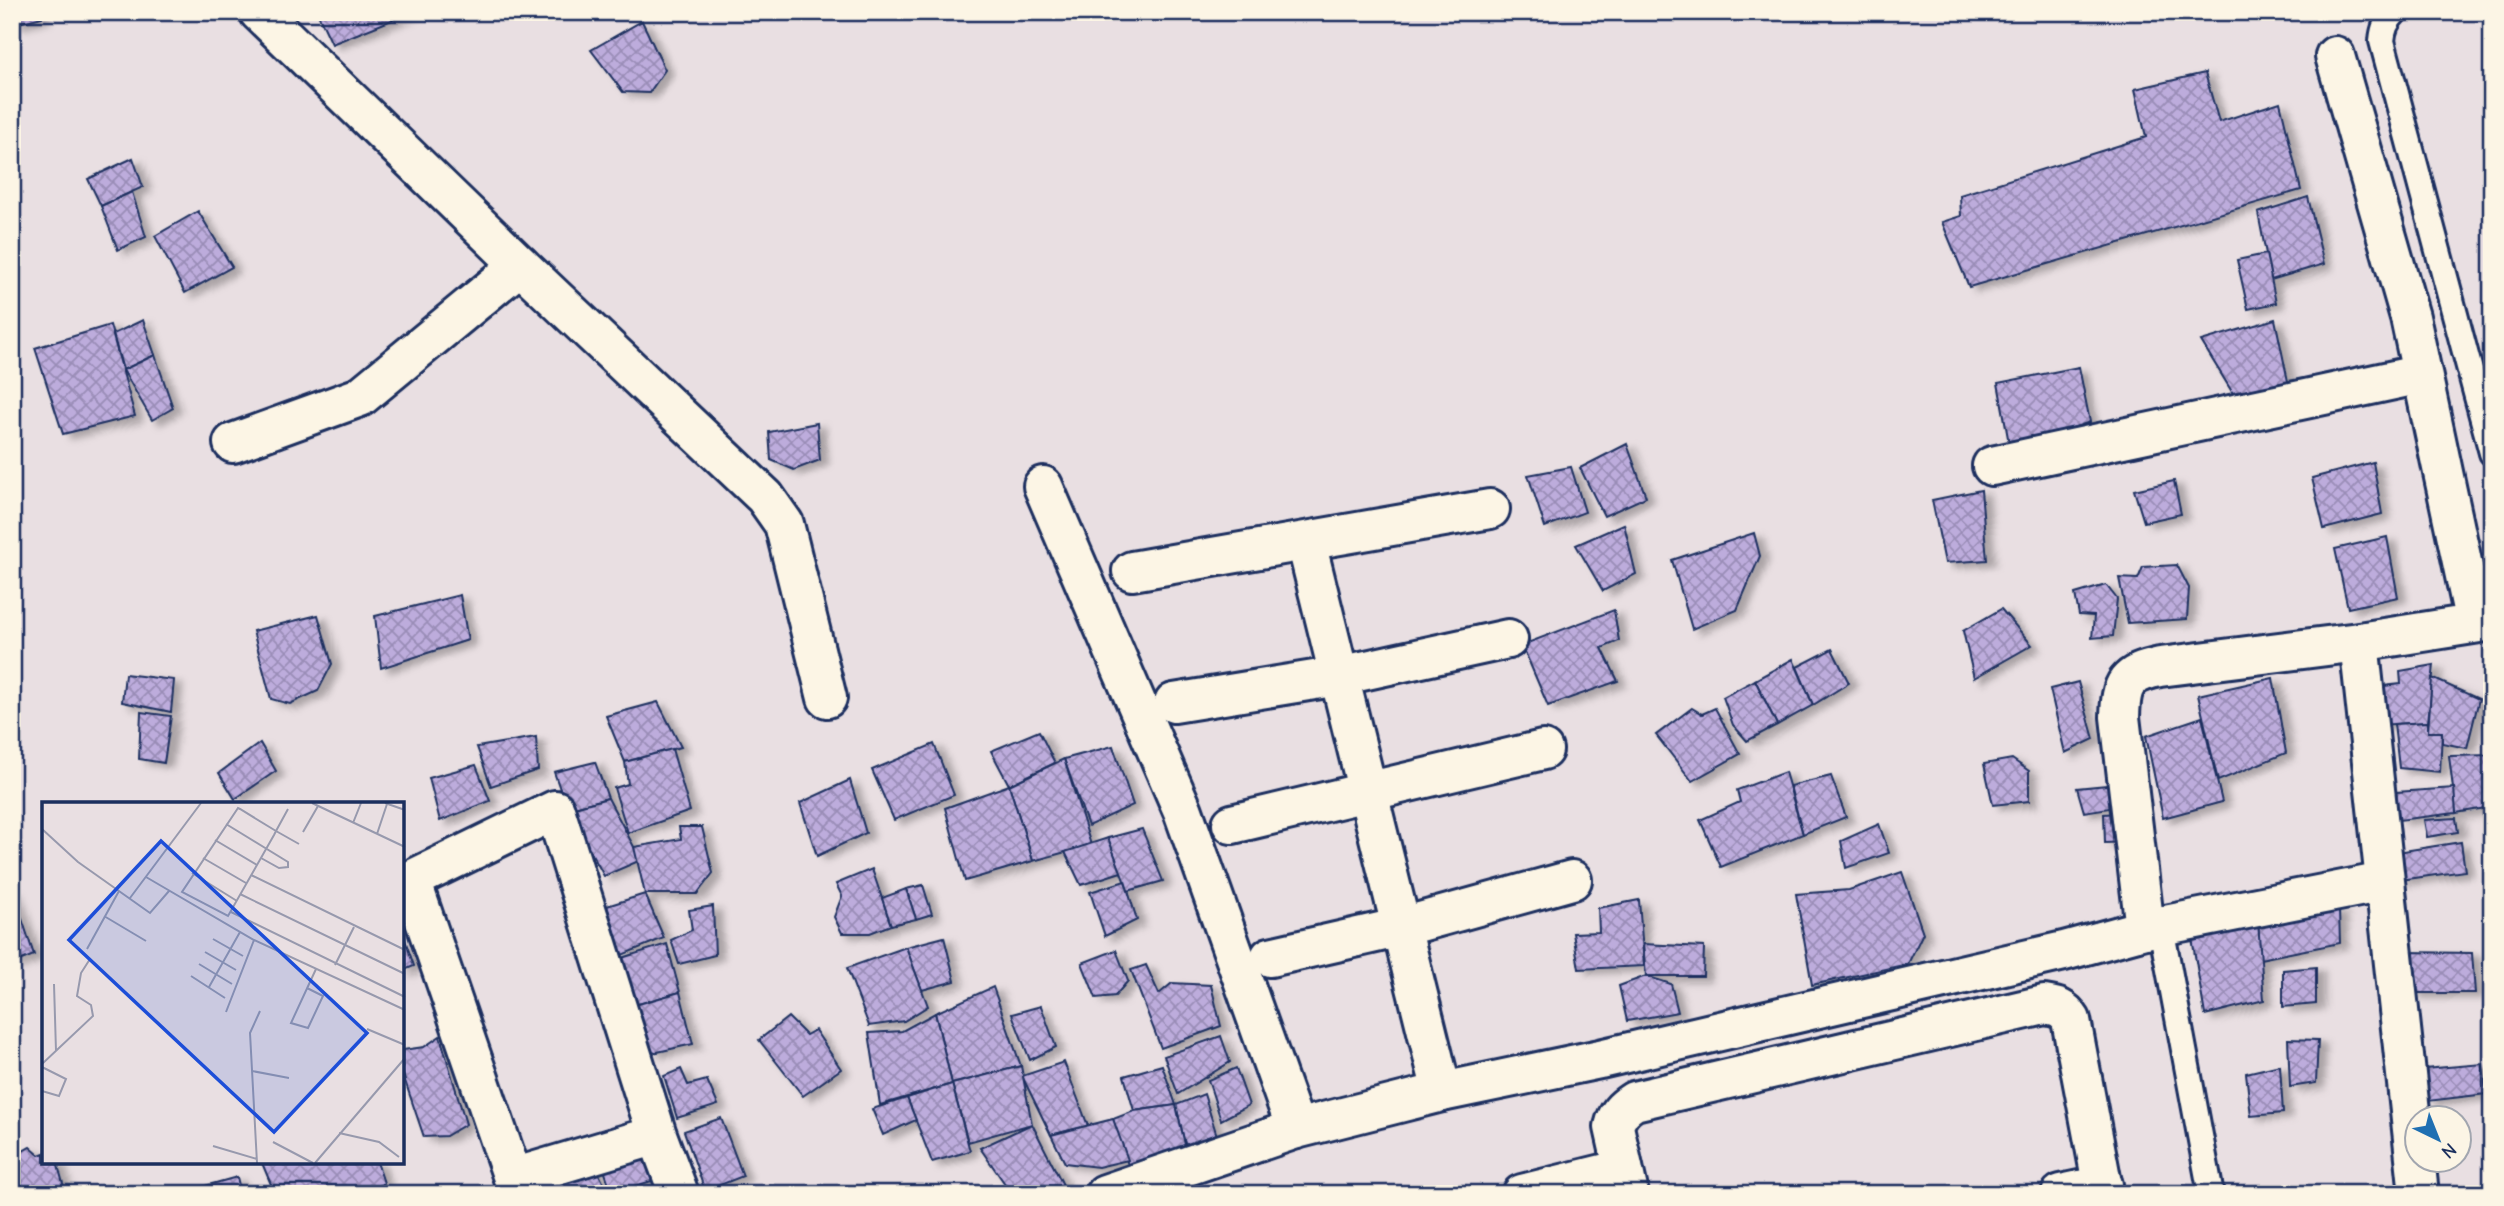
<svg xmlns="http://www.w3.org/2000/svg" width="2504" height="1206" viewBox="0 0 2504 1206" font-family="'Comic Neue',sans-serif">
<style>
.building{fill:url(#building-cross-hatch);stroke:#1b2f5e;stroke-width:2;filter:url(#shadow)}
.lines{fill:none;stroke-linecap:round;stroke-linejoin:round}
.lane-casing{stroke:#1b2f5e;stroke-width:30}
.street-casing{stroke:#1b2f5e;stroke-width:44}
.lane{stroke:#fcf5e5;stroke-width:24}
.street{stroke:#fcf5e5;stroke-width:38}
.inset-road{fill:none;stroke:#9799ad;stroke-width:2}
.view{fill:#1d4ed8;fill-opacity:0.15;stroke:#1d4ed8;stroke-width:3.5}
.inset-edge{fill:none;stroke:#1b2f5e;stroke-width:3.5}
</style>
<defs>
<pattern id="building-cross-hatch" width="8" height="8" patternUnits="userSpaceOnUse" patternTransform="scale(1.75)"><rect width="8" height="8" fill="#bdacdc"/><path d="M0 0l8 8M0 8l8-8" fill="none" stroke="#998cb6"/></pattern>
<filter id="shadow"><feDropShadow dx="8" dy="4.5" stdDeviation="3.5" flood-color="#0004"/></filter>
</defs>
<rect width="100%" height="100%" fill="#e9dfe2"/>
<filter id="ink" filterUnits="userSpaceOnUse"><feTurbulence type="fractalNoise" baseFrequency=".0143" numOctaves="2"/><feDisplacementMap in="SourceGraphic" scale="14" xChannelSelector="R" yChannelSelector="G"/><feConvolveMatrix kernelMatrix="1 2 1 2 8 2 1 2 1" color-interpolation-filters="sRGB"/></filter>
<g filter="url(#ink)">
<g class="building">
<polygon points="13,12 41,12 42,17 15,24"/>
<polygon points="317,12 412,12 332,44"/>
<polygon points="642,21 665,70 649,93 623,92 591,50"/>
<polygon points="2205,73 2219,122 2280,102 2301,190 1969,287 1942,222 1961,216 1960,195 2146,137 2135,89"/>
<polygon points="133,158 143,187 101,206 88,179"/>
<polygon points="132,192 146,237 118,250 101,206"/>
<polygon points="2308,197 2324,264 2271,280 2258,213"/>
<polygon points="198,211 232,267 185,293 155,236"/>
<polygon points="2266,254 2276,303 2248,309 2237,260"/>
<polygon points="2275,319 2289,386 2237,400 2201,341"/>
<polygon points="143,320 155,355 123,370 113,334"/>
<polygon points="110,325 135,416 63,434 35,348"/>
<polygon points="155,355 173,408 152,420 123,370"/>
<polygon points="2079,367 2090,422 2010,449 1998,383"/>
<polygon points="817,423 820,460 794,470 771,460 769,432"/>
<polygon points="1627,444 1646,497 1604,516 1580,468"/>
<polygon points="2373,462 2382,514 2324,529 2312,478"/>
<polygon points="1571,467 1585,512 1545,527 1528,475"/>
<polygon points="2174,481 2181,514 2144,522 2134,490"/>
<polygon points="1981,490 1987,560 1945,563 1932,500"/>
<polygon points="1624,524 1636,574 1603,591 1576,545"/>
<polygon points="1754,533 1760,556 1737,610 1692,629 1672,560"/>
<polygon points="2387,537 2398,597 2348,608 2335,549"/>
<polygon points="2177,565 2189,588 2187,619 2128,623 2119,578 2138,579 2143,567"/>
<polygon points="2106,585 2117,599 2113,636 2092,638 2094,616 2079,615 2075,594"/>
<polygon points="460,595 468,640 381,668 375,616"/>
<polygon points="2001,609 2032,645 1974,678 1963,631"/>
<polygon points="1614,610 1619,641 1602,648 1618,681 1548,706 1522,645"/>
<polygon points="318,615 332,664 318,691 290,704 271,699 253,631"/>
<polygon points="1832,649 1849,683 1813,705 1797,667"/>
<polygon points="1793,659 1813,705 1777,725 1755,680"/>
<polygon points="2434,665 2428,722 2378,725 2375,687 2401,684 2400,671"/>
<polygon points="125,674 174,680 171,712 122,702"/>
<polygon points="2273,678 2286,753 2218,781 2198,695"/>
<polygon points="2432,678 2479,699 2467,748 2442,743 2442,732 2428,732"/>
<polygon points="1755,680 1777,725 1747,741 1733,725 1723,697"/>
<polygon points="2078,682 2094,739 2065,753 2050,689"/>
<polygon points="658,702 681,747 625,762 606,716"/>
<polygon points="1692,708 1702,714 1715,708 1740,754 1692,781 1656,735"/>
<polygon points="141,712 171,716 164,763 139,759"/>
<polygon points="2202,717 2222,802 2163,818 2146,736"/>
<polygon points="2428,722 2428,732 2442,732 2440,772 2399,768 2394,724"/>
<polygon points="1039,731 1055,763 1009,785 991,751"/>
<polygon points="536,737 538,770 491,786 477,747"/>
<polygon points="260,743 276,771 235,799 219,773"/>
<polygon points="934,744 954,795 894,820 872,770"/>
<polygon points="1113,746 1133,805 1088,826 1064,759"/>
<polygon points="672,749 690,811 628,833 614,788 628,784 625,762"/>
<polygon points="2492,755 2492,807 2456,813 2449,756"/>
<polygon points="1064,759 1091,845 1033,861 1009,785"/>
<polygon points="2012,759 2029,771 2029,801 1993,805 1984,764"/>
<polygon points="595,762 608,798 567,809 554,772"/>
<polygon points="476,765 490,801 440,821 429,778"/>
<polygon points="1785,772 1803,834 1721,867 1700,820 1740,802 1737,790"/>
<polygon points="1831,776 1846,817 1803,834 1790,786"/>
<polygon points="850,780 866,833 817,856 800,803"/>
<polygon points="2127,783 2129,805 2084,812 2077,788"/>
<polygon points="1009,785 1033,861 965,881 945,808"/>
<polygon points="2454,788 2456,813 2399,820 2396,792"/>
<polygon points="608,798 641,860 604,876 567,809"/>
<polygon points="2131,812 2134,842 2105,843 2104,814"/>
<polygon points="2456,818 2458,832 2427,837 2424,820"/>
<polygon points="1879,824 1889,853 1846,868 1841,841"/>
<polygon points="679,827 702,827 713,873 697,894 645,894 634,847 681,839"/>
<polygon points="1142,829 1163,881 1128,891 1108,838"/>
<polygon points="1108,838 1121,872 1081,885 1065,852"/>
<polygon points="2461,842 2465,871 2400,880 2397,852"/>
<polygon points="872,869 891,925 870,933 842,933 834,917 842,896 836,884"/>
<polygon points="1902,872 1923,933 1908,964 1812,985 1796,894 1849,890"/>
<polygon points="1125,881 1137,920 1105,936 1090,892"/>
<polygon points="923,885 932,914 916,919 906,889"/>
<polygon points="12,889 34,955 12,964"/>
<polygon points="906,889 916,919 891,925 882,898"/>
<polygon points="645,894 664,938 622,955 607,906"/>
<polygon points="1639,900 1644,966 1579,969 1573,933 1599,932 1598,908"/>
<polygon points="713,906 715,955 679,964 671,940 692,930 689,910"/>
<polygon points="2339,909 2340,943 2260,959 2258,922"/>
<polygon points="2258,922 2264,1000 2205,1015 2192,938"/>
<polygon points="402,931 414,966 402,971"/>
<polygon points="944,937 955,981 922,990 906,947"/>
<polygon points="667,944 680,992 635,1005 615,960"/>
<polygon points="1643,944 1704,947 1703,976 1646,976"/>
<polygon points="906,947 928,1006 904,1021 869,1026 847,968"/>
<polygon points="1116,950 1128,981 1115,996 1096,998 1082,963"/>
<polygon points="2407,952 2472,953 2475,993 2413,993"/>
<polygon points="1146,965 1159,994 1172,983 1211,985 1221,1026 1161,1048 1131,970"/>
<polygon points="2316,967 2316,1004 2283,1007 2283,970"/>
<polygon points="1646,976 1671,984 1678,1012 1627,1021 1619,986"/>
<polygon points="993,987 1021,1066 952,1084 935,1013"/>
<polygon points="680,992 693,1044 653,1053 635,1005"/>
<polygon points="1041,1006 1056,1047 1030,1060 1012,1014"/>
<polygon points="935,1013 952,1084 880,1105 869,1033 902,1031"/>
<polygon points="788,1017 806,1035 815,1030 841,1069 803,1096 759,1040"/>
<polygon points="440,1036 466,1124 446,1136 424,1137 402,1072 402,1050 424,1047"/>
<polygon points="1221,1036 1230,1062 1178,1094 1164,1056"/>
<polygon points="2288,1039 2318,1040 2316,1083 2290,1087"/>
<polygon points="1064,1062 1088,1126 1051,1135 1022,1076"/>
<polygon points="2483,1064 2486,1094 2428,1101 2424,1069"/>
<polygon points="1162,1065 1176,1105 1134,1111 1124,1076"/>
<polygon points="2280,1065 2283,1113 2251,1116 2246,1073"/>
<polygon points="1021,1066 1032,1124 968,1142 952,1084"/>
<polygon points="1236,1068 1249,1105 1221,1120 1208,1080"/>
<polygon points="681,1069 688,1085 707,1080 718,1105 677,1118 664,1076"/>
<polygon points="952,1084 970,1151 932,1162 907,1098"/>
<polygon points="1204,1094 1218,1139 1186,1149 1176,1105"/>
<polygon points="907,1098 916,1120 883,1135 872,1109"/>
<polygon points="1176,1105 1186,1149 1129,1168 1113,1119 1134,1111"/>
<polygon points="721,1118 743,1176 705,1191 684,1131"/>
<polygon points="1113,1119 1128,1160 1098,1167 1065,1163 1051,1135"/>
<polygon points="1032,1124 1063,1185 1050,1194 1012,1194 980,1148"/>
<polygon points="30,1147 39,1155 44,1153 44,1162 57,1162 66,1194 13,1194 12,1157"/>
<polygon points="646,1147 655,1180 612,1193 601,1161"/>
<polygon points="377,1162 384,1183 365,1194 275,1194 262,1163"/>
<polygon points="593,1162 609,1194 553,1194 546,1178"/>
<polygon points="237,1177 241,1194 188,1194 187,1191"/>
<polygon points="2311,1189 2310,1194 2274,1194"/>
</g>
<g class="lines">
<defs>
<g id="lane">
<path d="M2395 12C2386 21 2383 29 2382 41L2492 453"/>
<polyline points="2161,927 2211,1194"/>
</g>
<g id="street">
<polyline points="259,12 520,265 765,497 784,524 827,698"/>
<polyline points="2335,56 2410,317 2475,623"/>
<polyline points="233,443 360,397 520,265"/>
<polyline points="1992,466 2422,374"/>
<polyline points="1043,486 1183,811 1296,1129"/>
<polyline points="1306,542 1442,1092"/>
<polyline points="1132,571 1490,509"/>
<polyline points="2359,642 2419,1194"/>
<polyline points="1174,703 1339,676 1508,639"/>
<polyline points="1232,824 1543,750"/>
<path d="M2145 929 2120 717C2121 683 2126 674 2160 667L2359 642 2492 621"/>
<polyline points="1270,957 1402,927 1572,880"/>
<polyline points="657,1135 513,1178 411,880 555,810 657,1135 679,1194"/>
<polyline points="1105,1194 1296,1129 1442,1092 1600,1059 1853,1000 2064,951 2145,929 2384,882"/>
<polyline points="1522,1194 1623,1169"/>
<path d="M1629 1194 1614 1127C1617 1114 1623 1108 1634 1101L2044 1005C2057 1007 2064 1008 2071 1020L2104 1194"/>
<polyline points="2061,1194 2103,1185"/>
</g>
</defs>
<use href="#lane" class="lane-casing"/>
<use href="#street" class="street-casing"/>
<use href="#lane" class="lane"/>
<use href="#street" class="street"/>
</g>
</g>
<g transform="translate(42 802)">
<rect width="362" height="362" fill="#e9dfe2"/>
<path class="inset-road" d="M270 1 363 45M343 1 363 8M246 7 234 29 232 33 186 114 140 90 196 6 198 7 234 29 257 42M311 21 319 1M184 22 246 60V65L237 66 219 56M0 27 36 60 108 111 127 89M261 30 276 4M335 32 345 2M173 38 215 63M161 56 204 81M150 71 195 99M209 73 363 148M104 75 212 138 363 208M198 92 363 172M88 96 159 1M189 110 363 195M62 114 104 139M171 137 201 154M45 147 77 89M163 150 194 168M157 162 190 182M293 163 312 125M149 174 183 196M12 182 14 249M167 185 198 130M265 186 281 194 266 226 249 221 274 167M184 210 212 138M325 227 363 243M0 262 51 214 49 203 35 194 39 171 48 157M0 265 24 277 17 294 0 289M210 269 247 276M297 331 337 340 357 355M231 340 271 361M171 344 215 357M215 361 208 231 218 209M273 361 363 256"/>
<path class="view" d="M119 39 325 231 232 330 27 138Z"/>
<rect width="362" height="362" class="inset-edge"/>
</g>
<rect width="2504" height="1206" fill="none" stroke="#fcf5e5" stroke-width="42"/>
<rect x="21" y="21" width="2462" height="1164" fill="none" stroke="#1b2f5e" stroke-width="2.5" filter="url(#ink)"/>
<g transform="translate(2438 1139) rotate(137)"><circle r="33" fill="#fcf5e5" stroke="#a2a6af" stroke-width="2"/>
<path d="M0-5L12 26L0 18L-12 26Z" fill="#1f6fb2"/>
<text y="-10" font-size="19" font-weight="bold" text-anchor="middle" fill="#1b2f5e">N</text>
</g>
</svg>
